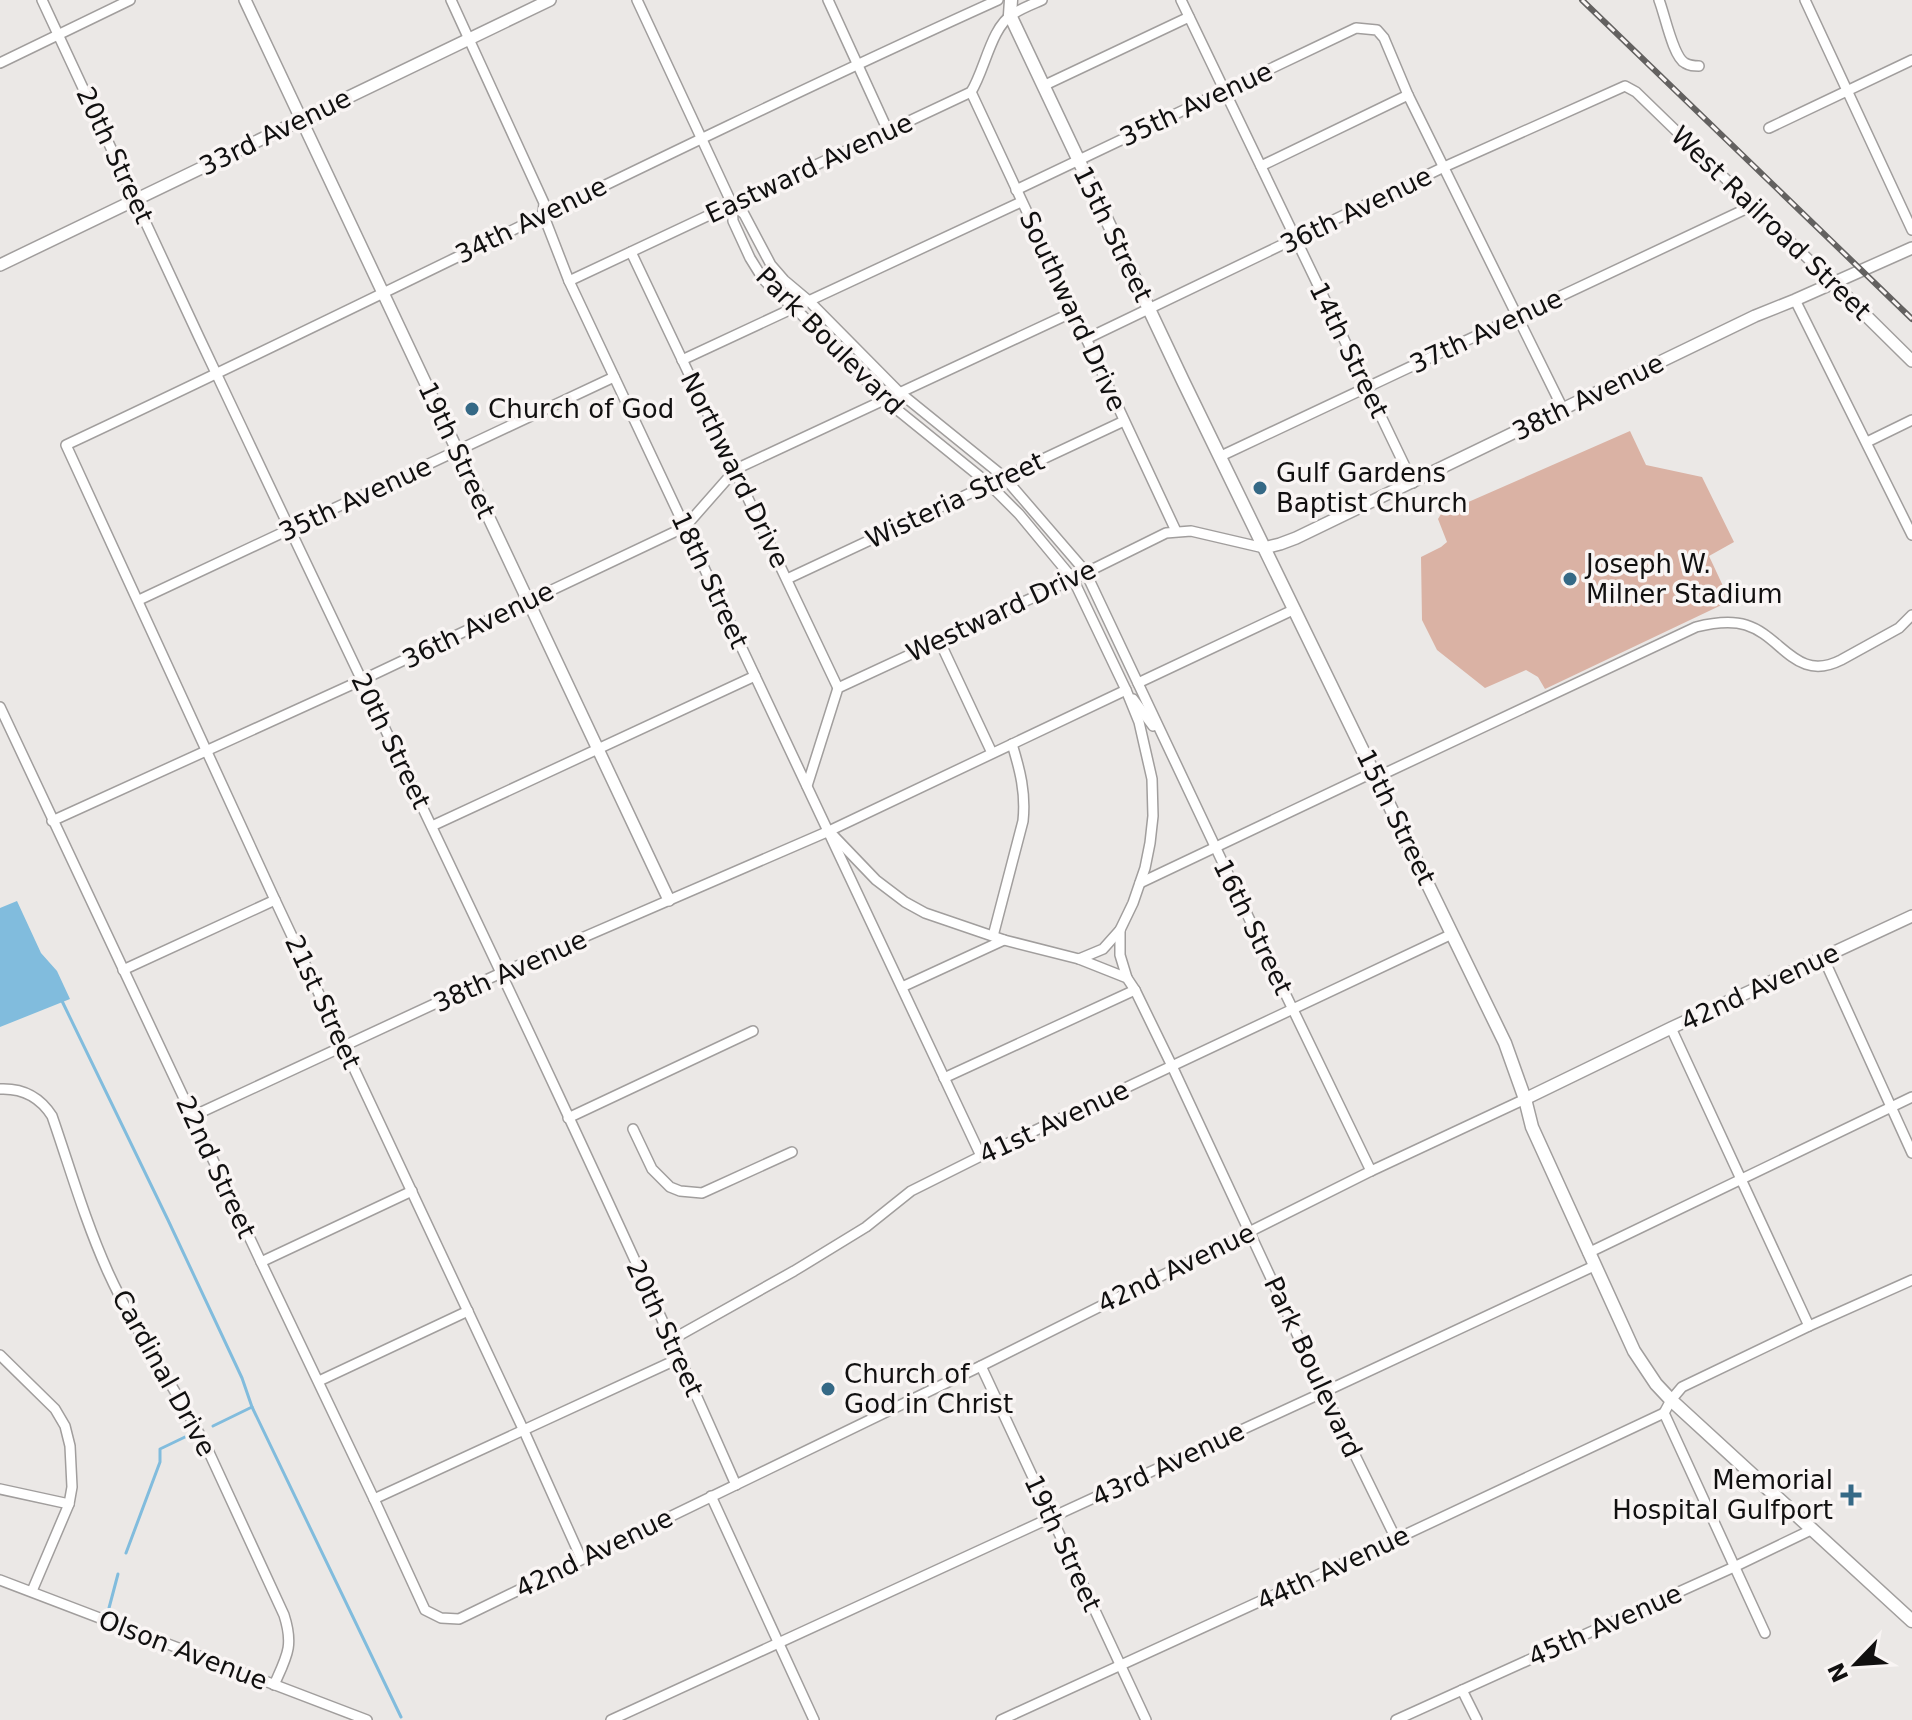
<svg xmlns="http://www.w3.org/2000/svg" width="1912" height="1720" viewBox="0 0 1912 1720" font-family="'DejaVu Sans',sans-serif">
<style>
.green{fill:#dab2a4}
.water{fill:#81bcdd}
.lines{fill:none;stroke-linecap:round;stroke-linejoin:round}
.stream{stroke:#81bcdd;stroke-width:3}
.minor-casing{stroke:#a19e9d;stroke-width:12}
.tertiary-casing{stroke:#a19e9d;stroke-width:14}
.secondary-casing{stroke:#a19e9d;stroke-width:15}
.minor{stroke:#fff;stroke-width:9}
.tertiary{stroke:#fff;stroke-width:11}
.secondary{stroke:#fff;stroke-width:12}
.rail-casing{stroke:#636160;stroke-width:6}
.rail{stroke:#f9f5f4;stroke-width:3;stroke-dasharray:9;stroke-linecap:butt}
.poi-dot{fill:#356986;stroke:#f9f5f4;stroke-width:3}
.labels{text-anchor:middle;dominant-baseline:central;stroke-width:7;stroke-linejoin:round;paint-order:stroke}
.street-label{font-size:26px;fill:#111010;stroke:#f9f5f4}
.poi-label{font-size:26px;fill:#111010;stroke:#f9f5f4;text-anchor:start}
</style>
<rect width="100%" height="100%" fill="#ebe8e6"/>
<polygon class="green" points="1630,431 1646,465 1702,477 1734,542 1709,556 1730,601 1545,689 1538,677 1526,670 1485,688 1437,650 1422,620 1421,557 1441,547 1447,542 1438,519 1441,514"/>
<polygon class="water" points="17,901 41,953 57,971 70,999 0,1027 0,908"/>
<g class="lines">
<g class="stream">
<polyline points="62,1001 168,1220 242,1378 252,1407 401,1717"/>
<polyline points="213,1426 252,1407"/>
<polyline points="126,1553 160,1462 160,1449 185,1437"/>
<polyline points="109,1608 118,1574"/>
</g>
<defs>
<g id="minor">
<path d="M42 0C100 124 157 249 216 373 390 743 571 1110 736 1485"/>
<polyline points="451,0 544,203 543,214 569,281 981,1156"/>
<polyline points="637,0 732,204 733,221 750,258 763,279 777,294 795,308 884,399 989,484 1019,514 1073,579 1126,690 1139,722 1152,779 1153,816 1150,843 1145,868 1133,903 1120,930 1103,949 1079,959 1004,940 925,913 905,902 876,880 829,831"/>
<polyline points="828,0 888,131"/>
<polyline points="1181,0 1413,483"/>
<path d="M1659 0C1665 15 1673 57 1685 63 1690 66 1693 66 1699 66"/>
<polyline points="1805,0 1912,230"/>
<polyline points="0,63 130,0"/>
<polyline points="1043,86 1189,17"/>
<polyline points="971,92 1176,531"/>
<polyline points="1769,128 1912,60"/>
<polyline points="1261,166 1408,95"/>
<polyline points="1016,190 1356,28 1377,30 1384,38 1408,95 1563,409"/>
<polyline points="732,204 744,214 771,265 784,280 809,301 899,392 1004,477 1085,571 1255,931 1371,1171"/>
<polyline points="631,252 838,688"/>
<path d="M569 281 971 92C985 70 991 27 1013 14 1022 8 1033 4 1042 0"/>
<polyline points="1795,300 1912,535"/>
<polyline points="1086,339 1444,167 1625,86 1636,92 1833,283"/>
<polyline points="682,360 1021,202"/>
<polyline points="1867,442 1912,420"/>
<polyline points="1221,456 1752,206"/>
<polyline points="787,579 1124,421"/>
<polyline points="139,600 614,377"/>
<polyline points="939,640 992,753"/>
<polyline points="1138,683 1295,609"/>
<polyline points="1133,699 1153,726"/>
<polyline points="0,707 261,1262 374,1499 425,1610 441,1618 459,1619 981,1366 1371,1171 1525,1099"/>
<path d="M1377 777 1696 627C1712 623 1730 620 1746 625 1782 636 1796 683 1841 660L1899 628 1912 615"/>
<polyline points="807,786 838,688 1073,579 1166,533 1191,531 1264,548"/>
<polyline points="52,821 362,680 685,527 736,469 1073,312"/>
<polyline points="432,826 755,676"/>
<polyline points="1140,883 1374,772"/>
<polyline points="1120,930 1120,955 1127,978"/>
<path d="M993 936 1023 821C1026 793 1020 770 1012 744"/>
<polyline points="1823,957 1912,1153"/>
<polyline points="1079,959 1127,978 1135,990 1172,1066 1324,1392 1396,1539"/>
<polyline points="123,970 275,900"/>
<polyline points="902,987 1004,940"/>
<polyline points="1671,1028 1809,1326"/>
<polyline points="944,1078 1135,990"/>
<path d="M0 1089C22 1088 40 1097 52 1116 70 1168 85 1221 108 1272 136 1334 176 1388 207 1448L284 1615C294 1646 287 1656 274 1685"/>
<polyline points="193,1116 501,973 829,831 1126,690"/>
<polyline points="568,1118 753,1031"/>
<polyline points="633,1129 652,1169 670,1187 680,1191 702,1193 792,1152"/>
<polyline points="1588,1253 1912,1097"/>
<polyline points="261,1262 412,1191"/>
<polyline points="671,1340 794,1271 866,1227 911,1191 981,1156 1452,934"/>
<polyline points="0,1355 55,1409 65,1426 70,1446 72,1487 69,1504 32,1591"/>
<polyline points="981,1366 1146,1720"/>
<polyline points="319,1381 468,1311"/>
<polyline points="0,1489 69,1504"/>
<polyline points="711,1496 814,1720"/>
<polyline points="374,1499 680,1358"/>
<path d="M581 1558 524 1431 275 900 66 445C378 299 684 142 998 0"/>
<polyline points="0,1580 367,1720"/>
<polyline points="1765,1633 1664,1413 1671,1400 1682,1387 1809,1326 1912,1280"/>
<polyline points="1462,1690 1477,1720"/>
<polyline points="611,1720 1324,1392 1594,1266"/>
<polyline points="1001,1720 1396,1539 1664,1413"/>
<polyline points="1396,1720 1734,1567 1813,1529"/>
</g>
<g id="tertiary">
<polyline points="245,0 669,900"/>
<polyline points="0,265 550,0"/>
<polyline points="1833,283 1912,361"/>
<polyline points="1264,548 1280,544 1296,538 1755,316 1795,300 1912,248"/>
<polyline points="1525,1099 1671,1028 1912,916"/>
</g>
<polyline id="secondary" points="1011,0 1010,15 1183,381 1505,1043 1525,1099 1532,1127 1634,1351 1656,1384 1671,1400 1912,1621"/>
</defs>
<use href="#minor" class="minor-casing"/>
<use href="#tertiary" class="tertiary-casing"/>
<use href="#secondary" class="secondary-casing"/>
<use href="#minor" class="minor"/>
<use href="#tertiary" class="tertiary"/>
<use href="#secondary" class="secondary"/>
<defs>
<polyline id="rail" points="1582,0 1912,319"/>
</defs>
<use href="#rail" class="rail-casing"/>
<use href="#rail" class="rail"/>
</g>
<g class="poi-dot">
<circle cx="472" cy="409" r="8"/>
<circle cx="1260" cy="488" r="8"/>
<circle cx="1570" cy="579" r="8"/>
<circle cx="828" cy="1389" r="8"/>
<path d="M1847 1483h8v8h8v8h-8v8h-8v-8h-8v-8h8z"/>
</g>
<g class="labels">
<g class="street-label">
<text transform="translate(1196 104) rotate(-25)">35th Avenue</text>
<text transform="translate(275 132) rotate(-26)">33rd Avenue</text>
<text transform="translate(115 155) rotate(65)">20th Street</text>
<text transform="translate(809 168) rotate(-25)">Eastward Avenue</text>
<text transform="translate(1356 210) rotate(-26)">36th Avenue</text>
<text transform="translate(531 220) rotate(-26)">34th Avenue</text>
<text transform="translate(1771 223) rotate(44)">West Railroad Street</text>
<text transform="translate(1113 234) rotate(64)">15th Street</text>
<text transform="translate(1073 311) rotate(65)">Southward Drive</text>
<text transform="translate(1486 331) rotate(-25)">37th Avenue</text>
<text transform="translate(830 341) rotate(45)">Park Boulevard</text>
<text transform="translate(1349 350) rotate(64)">14th Street</text>
<text transform="translate(1588 397) rotate(-26)">38th Avenue</text>
<text transform="translate(457 450) rotate(65)">19th Street</text>
<text transform="translate(735 470) rotate(64)">Northward Drive</text>
<text transform="translate(355 499) rotate(-25)">35th Avenue</text>
<text transform="translate(955 500) rotate(-25)">Wisteria Street</text>
<text transform="translate(710 580) rotate(65)">18th Street</text>
<text transform="translate(1001 611) rotate(-25)">Westward Drive</text>
<text transform="translate(478 625) rotate(-26)">36th Avenue</text>
<text transform="translate(391 741) rotate(64)">20th Street</text>
<text transform="translate(1396 817) rotate(64)">15th Street</text>
<text transform="translate(1253 927) rotate(64)">16th Street</text>
<text transform="translate(510 971) rotate(-24)">38th Avenue</text>
<text transform="translate(1760 987) rotate(-25)">42nd Avenue</text>
<text transform="translate(323 1002) rotate(65)">21st Street</text>
<text transform="translate(1054 1122) rotate(-25)">41st Avenue</text>
<text transform="translate(216 1167) rotate(65)">22nd Street</text>
<text transform="translate(1176 1268) rotate(-26)">42nd Avenue</text>
<text transform="translate(665 1328) rotate(65)">20th Street</text>
<text transform="translate(1313 1367) rotate(65)">Park Boulevard</text>
<text transform="translate(164 1373) rotate(61)">Cardinal Drive</text>
<text transform="translate(1168 1464) rotate(-25)">43rd Avenue</text>
<text transform="translate(1063 1543) rotate(65)">19th Street</text>
<text transform="translate(594 1553) rotate(-26)">42nd Avenue</text>
<text transform="translate(1333 1568) rotate(-25)">44th Avenue</text>
<text transform="translate(1605 1625) rotate(-24)">45th Avenue</text>
<text transform="translate(183 1650) rotate(21)">Olson Avenue</text>
</g>
<g class="poi-label">
<text x="488" y="409">Church of God</text>
<text x="1276" y="473">Gulf Gardens<tspan x="1276" dy="30">Baptist Church</tspan></text>
<text x="1586" y="564">Joseph W.<tspan x="1586" dy="30">Milner Stadium</tspan></text>
<text x="844" y="1374">Church of<tspan x="844" dy="30">God in Christ</tspan></text>
<text x="1833" y="1480" text-anchor="end">Memorial<tspan x="1833" dy="30">Hospital Gulfport</tspan></text>
</g>
</g>
<g transform="translate(1856 1664) rotate(245)" stroke="#f9f5f4" stroke-width="6" paint-order="stroke">
<path d="M0-6L14 30L0 20L-14 30Z" fill="#111010"/>
<text y="-12" font-size="22" font-weight="bold" text-anchor="middle" fill="#111010">N</text>
</g>
</svg>
